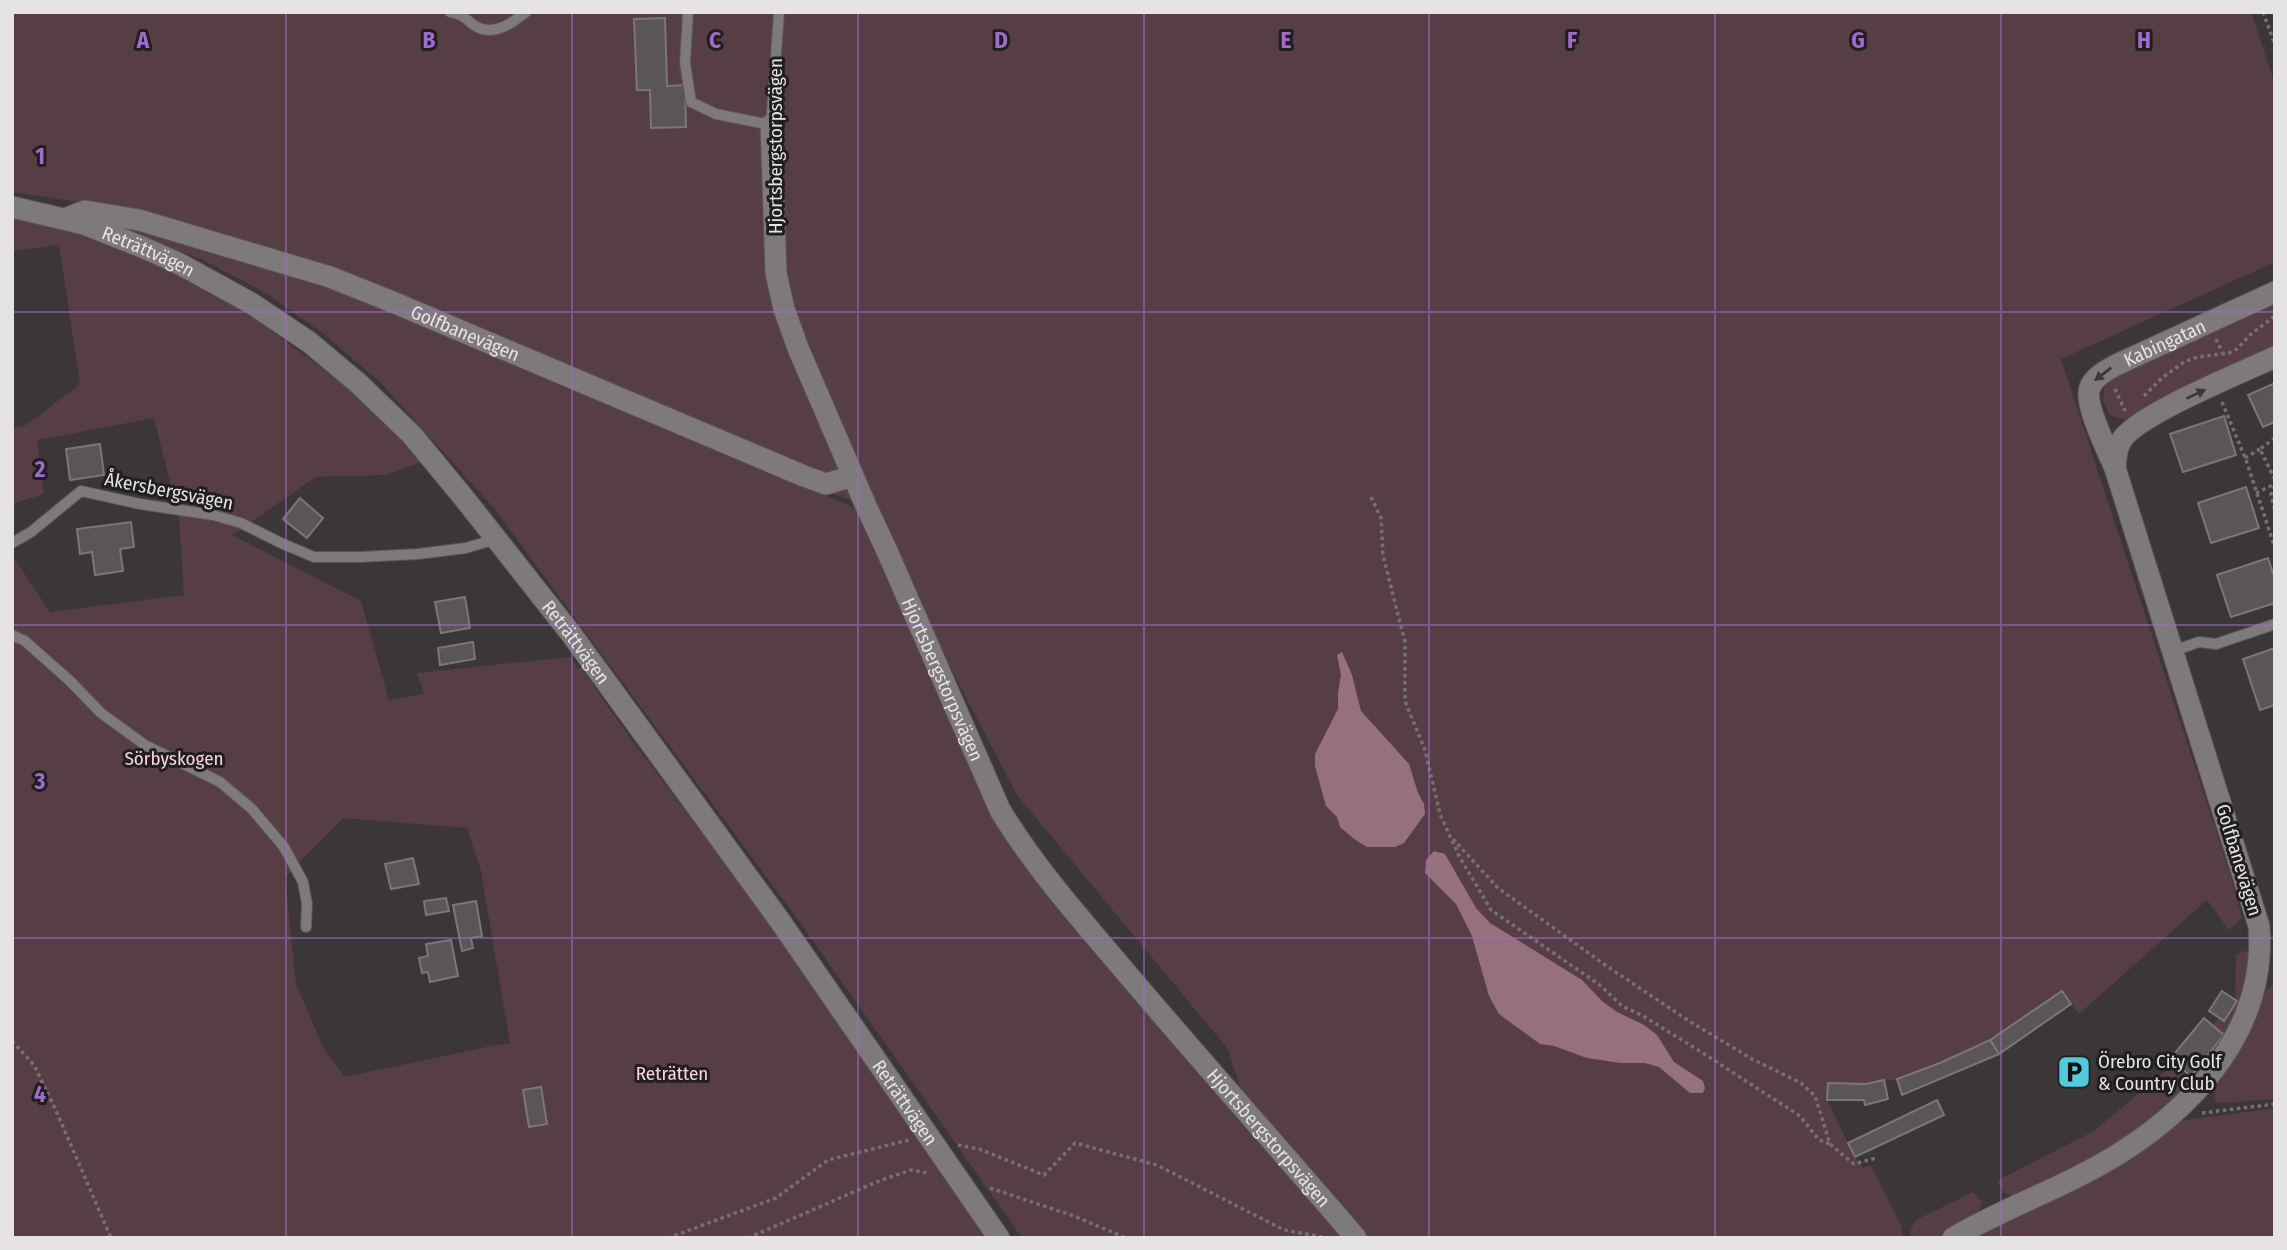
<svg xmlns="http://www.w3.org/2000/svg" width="2287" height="1250" viewBox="0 0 2287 1250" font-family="'Fira Sans Condensed',sans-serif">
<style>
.green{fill:#573e45;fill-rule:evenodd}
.water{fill:#96717b}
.building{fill:#5a5556;stroke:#7b7677;stroke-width:2}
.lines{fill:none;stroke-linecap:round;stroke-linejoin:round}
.service-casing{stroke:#595456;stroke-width:12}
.minor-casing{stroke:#595456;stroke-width:23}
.tertiary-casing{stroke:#595456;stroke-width:23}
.path{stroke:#757172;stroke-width:3.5;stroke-dasharray:3.5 3.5;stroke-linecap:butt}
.service{stroke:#7e797a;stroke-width:10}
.minor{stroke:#7e797a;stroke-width:21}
.tertiary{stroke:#7e797a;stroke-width:21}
.oneway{fill:#3c393a}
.grid{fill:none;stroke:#a06ccc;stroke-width:2;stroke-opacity:0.55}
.labels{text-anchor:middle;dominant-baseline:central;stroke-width:6;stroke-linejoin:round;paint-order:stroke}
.street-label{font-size:19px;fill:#e6e3e4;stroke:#201e1f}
.park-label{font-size:19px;fill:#fbd3de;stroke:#201e1f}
.poi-label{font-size:19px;fill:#e6e3e4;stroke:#201e1f;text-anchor:start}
.grid-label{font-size:23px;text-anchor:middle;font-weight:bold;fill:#a06ccc;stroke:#201e1f;stroke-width:6;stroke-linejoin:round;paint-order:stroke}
</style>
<rect width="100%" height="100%" fill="#3b3637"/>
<g class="green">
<path d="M12 12H2251L2275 84V262L2061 359 2230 873 2242 918 2229 930 2207 900 2079 1014 2062 991C2003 1031 1939 1077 1866 1084 1854 1086 1840 1083 1828 1083L1827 1100 1855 1157 1863 1168 1871 1165 1902 1227V1238H1022L799 921 493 507 381 383 324 334 264 292 203 260 100 220 127 209 12 192ZM763 468 866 506 1017 795 1228 1049 1247 1109V1132L1187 1054 1012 840 947 716 857 509Z"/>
<path d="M12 213 78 227 140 254 241 309 318 365 388 420 422 462 386 475 316 477 232 535 361 601 389 700 424 694 417 673 570 657 578 668 581 667C627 737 679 802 729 869 817 991 905 1114 991 1238H12V555L50 612 184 595 179 517 154 418 37 440 44 494 12 504V428L26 425 80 384 59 245 12 251ZM343 818 467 828 481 871 510 1044 496 1045 345 1077 323 1047 296 984 285 877Z"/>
<polygon points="2275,298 2275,352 2133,417 2124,420 2110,415 2103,401 2105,381"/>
<polygon points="2242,951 2248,952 2251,967 2244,1004 2196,1082 2123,1144 2014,1197 2003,1192 1998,1182 2000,1179 2094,1131 2196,1045 2235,999 2236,955"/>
<polygon points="2275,983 2275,1099 2223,1103 2216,1102 2213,1088 2234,1058 2254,1018 2260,996"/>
<polygon points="2275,1108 2275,1238 1969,1238 2178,1121"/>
<polygon points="1973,1192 1982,1201 1978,1215 1942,1238 1910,1238 1911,1229 1916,1220"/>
</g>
<g class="water">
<polygon points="1342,652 1352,675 1361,711 1409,764 1418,793 1424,804 1425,814 1404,843 1395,847 1367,847 1354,839 1340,827 1337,817 1326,806 1315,766 1315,754 1338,709 1338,693 1341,675 1337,655"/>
<polygon points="1434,851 1445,854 1476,908 1490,923 1582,980 1602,1001 1617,1012 1644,1025 1657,1035 1674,1062 1703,1081 1705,1088 1703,1093 1690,1093 1659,1067 1645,1063 1620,1063 1587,1058 1554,1046 1540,1044 1499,1014 1489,996 1472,936 1456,904 1425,873 1426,860"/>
</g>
<g class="building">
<polygon points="665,18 667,86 685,85 686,127 651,128 650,90 637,90 634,19"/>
<polygon points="2275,383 2275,422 2263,427 2248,395"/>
<polygon points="2224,416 2236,455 2183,472 2170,434"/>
<polygon points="100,444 104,475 70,480 66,449"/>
<polygon points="2246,487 2259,528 2211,543 2198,503"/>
<polygon points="300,498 323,518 307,538 283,519"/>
<polygon points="131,522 134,547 120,549 123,571 95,575 92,552 80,554 77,529"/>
<polygon points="2268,558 2275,579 2275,603 2231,617 2217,575"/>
<polygon points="465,597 470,628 441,633 435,602"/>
<polygon points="473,642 475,659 440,665 438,648"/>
<polygon points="2275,648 2275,705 2260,710 2243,659"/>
<polygon points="413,858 419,884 391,889 385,864"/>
<polygon points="446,898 449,911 426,915 424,901"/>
<polygon points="476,901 482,936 471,938 473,948 462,951 453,905"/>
<polygon points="451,940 458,976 430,982 428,972 422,973 419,958 428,956 426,944"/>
<polygon points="2062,991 2071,1004 1999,1054 1990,1040"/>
<polygon points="2222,991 2237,1001 2224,1021 2209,1011"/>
<polygon points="2204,1018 2224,1035 2191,1076 2170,1059"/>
<polygon points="1990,1040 1999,1054 1902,1095 1897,1079 1940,1063"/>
<polygon points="1884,1080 1888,1099 1865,1105 1864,1100 1827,1100 1828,1083 1866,1084"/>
<polygon points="541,1087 547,1124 529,1127 523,1090"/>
<polygon points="1937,1100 1944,1115 1855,1157 1848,1143"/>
</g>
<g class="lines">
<defs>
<g id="service">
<path d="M450 12C468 15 467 23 479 28 497 35 513 22 526 12"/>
<polyline points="688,12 685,63 691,102 716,114 771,125 779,12"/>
<polyline points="12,543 31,532 81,491 140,504 213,515 241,523 281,543 314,557 360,557 418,554 466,548 496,539"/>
<polyline points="12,635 25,641 70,681 101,713 145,745 220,782 252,809 284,847 303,882 307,904 306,927"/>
<polyline points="2173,651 2199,642 2216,644 2275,624"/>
</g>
<g id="minor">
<path id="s1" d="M771 125 776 273 784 309 798 348 866 506 887 551 1000 810C1035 868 1080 918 1123 969 1200 1060 1279 1148 1356 1238"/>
<path id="s2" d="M65 219 85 211 139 220 330 277 395 303 804 476 826 484 853 476"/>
<path d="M2115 468C2116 459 2116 449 2121 441 2136 415 2243 372 2275 357"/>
<path id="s3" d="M1953 1238C1993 1214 2036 1198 2077 1177 2174 1129 2268 1043 2259 926L2115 468C2108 452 2083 402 2090 387 2095 376 2106 371 2116 365L2275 292"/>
</g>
<g id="tertiary">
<path id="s4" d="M12 207 84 224 142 247 178 263 251 303 309 342 358 383 412 435 464 498 572 635 780 921 999 1238"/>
</g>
</defs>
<use href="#service" class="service-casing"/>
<use href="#minor" class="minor-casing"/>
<use href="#tertiary" class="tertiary-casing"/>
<g class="path">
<polyline points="2263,12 2275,45"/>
<polyline points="2216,339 2223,354"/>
<polyline points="2115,389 2125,411"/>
<polyline points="2144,396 2162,378 2184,362 2197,357 2229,353 2237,349 2251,334 2275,316"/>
<polyline points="2222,402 2246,460 2275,548"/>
<polyline points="2275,438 2260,449 2275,480"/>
<polyline points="2245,458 2260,449"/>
<polyline points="2275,486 2271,494 2275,511"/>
<polyline points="2256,493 2275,484"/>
<polyline points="1371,497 1381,518 1383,555 1405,642 1405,701 1425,750 1440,814 1459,856 1491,910 1600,985 1622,1006 1643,1016 1698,1050 1800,1116 1819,1140 1830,1144"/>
<polyline points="1453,839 1498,888 1608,967 1689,1021 1752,1059 1801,1083 1815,1096 1830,1144 1854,1164 1876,1158"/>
<polyline points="12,1041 34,1065 58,1115 111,1238"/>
<polyline points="2202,1113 2275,1104"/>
<polyline points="958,1145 979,1149 1044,1175 1075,1143 1157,1165 1284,1230 1328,1238"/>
<polyline points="990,1188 1074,1216 1126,1238"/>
<polyline points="668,1238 776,1198 828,1160 909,1140"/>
<polyline points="748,1238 879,1181 911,1170 928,1173"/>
</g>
<use href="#service" class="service"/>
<use href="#minor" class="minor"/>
<use href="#tertiary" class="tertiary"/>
</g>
<defs><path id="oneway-solid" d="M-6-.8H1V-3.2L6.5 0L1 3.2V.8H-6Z" transform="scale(1.75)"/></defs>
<g class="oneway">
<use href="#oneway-solid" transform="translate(2103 374) rotate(142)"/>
<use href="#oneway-solid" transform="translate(2196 394) rotate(-25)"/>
</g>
<path class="grid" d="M286 12V1238M572 12V1238M858 12V1238M1144 12V1238M1429 12V1238M1715 12V1238M2001 12V1238M12 312H2275M12 625H2275M12 938H2275"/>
<defs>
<symbol id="parking-square" viewBox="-11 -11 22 22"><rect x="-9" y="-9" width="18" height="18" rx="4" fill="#54cadd" stroke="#201e1f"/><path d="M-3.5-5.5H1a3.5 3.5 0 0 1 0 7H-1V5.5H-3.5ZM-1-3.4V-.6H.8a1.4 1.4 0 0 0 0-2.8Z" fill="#111"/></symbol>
</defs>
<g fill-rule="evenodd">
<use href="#parking-square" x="2055" y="1053" width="38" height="38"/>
</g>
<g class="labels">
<g class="street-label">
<text transform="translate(775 146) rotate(-90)">Hjortsbergstorpsvägen</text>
<text stroke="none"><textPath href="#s4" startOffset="144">Reträttvägen</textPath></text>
<text stroke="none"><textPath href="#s2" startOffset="422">Golfbanevägen</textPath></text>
<text stroke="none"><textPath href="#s3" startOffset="1122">Kabingatan</textPath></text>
<text transform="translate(169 491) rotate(11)">Åkersbergsvägen</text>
<text stroke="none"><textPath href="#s4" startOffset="732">Reträttvägen</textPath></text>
<text stroke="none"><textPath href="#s1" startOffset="588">Hjortsbergstorpsvägen</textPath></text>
<text transform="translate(2239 860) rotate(73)">Golfbanevägen</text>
<text stroke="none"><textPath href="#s4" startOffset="1298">Reträttvägen</textPath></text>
<text stroke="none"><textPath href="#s1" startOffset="1155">Hjortsbergstorpsvägen</textPath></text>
</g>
<g class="park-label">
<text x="174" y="758">Sörbyskogen</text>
<text x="672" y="1073">Reträtten</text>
</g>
<g class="poi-label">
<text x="2098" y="1061">Örebro City Golf<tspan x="2098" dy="22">&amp; Country Club</tspan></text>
</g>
</g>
<g class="grid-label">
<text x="143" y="48">A</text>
<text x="429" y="48">B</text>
<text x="715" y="48">C</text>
<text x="1001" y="48">D</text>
<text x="1286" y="48">E</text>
<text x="1572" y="48">F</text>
<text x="1858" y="48">G</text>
<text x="2144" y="48">H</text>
<text x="40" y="164">1</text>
<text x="40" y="477">2</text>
<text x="40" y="789">3</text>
<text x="40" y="1102">4</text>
</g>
<rect width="2287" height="1250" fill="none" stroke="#e6e3e4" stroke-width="28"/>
</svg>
